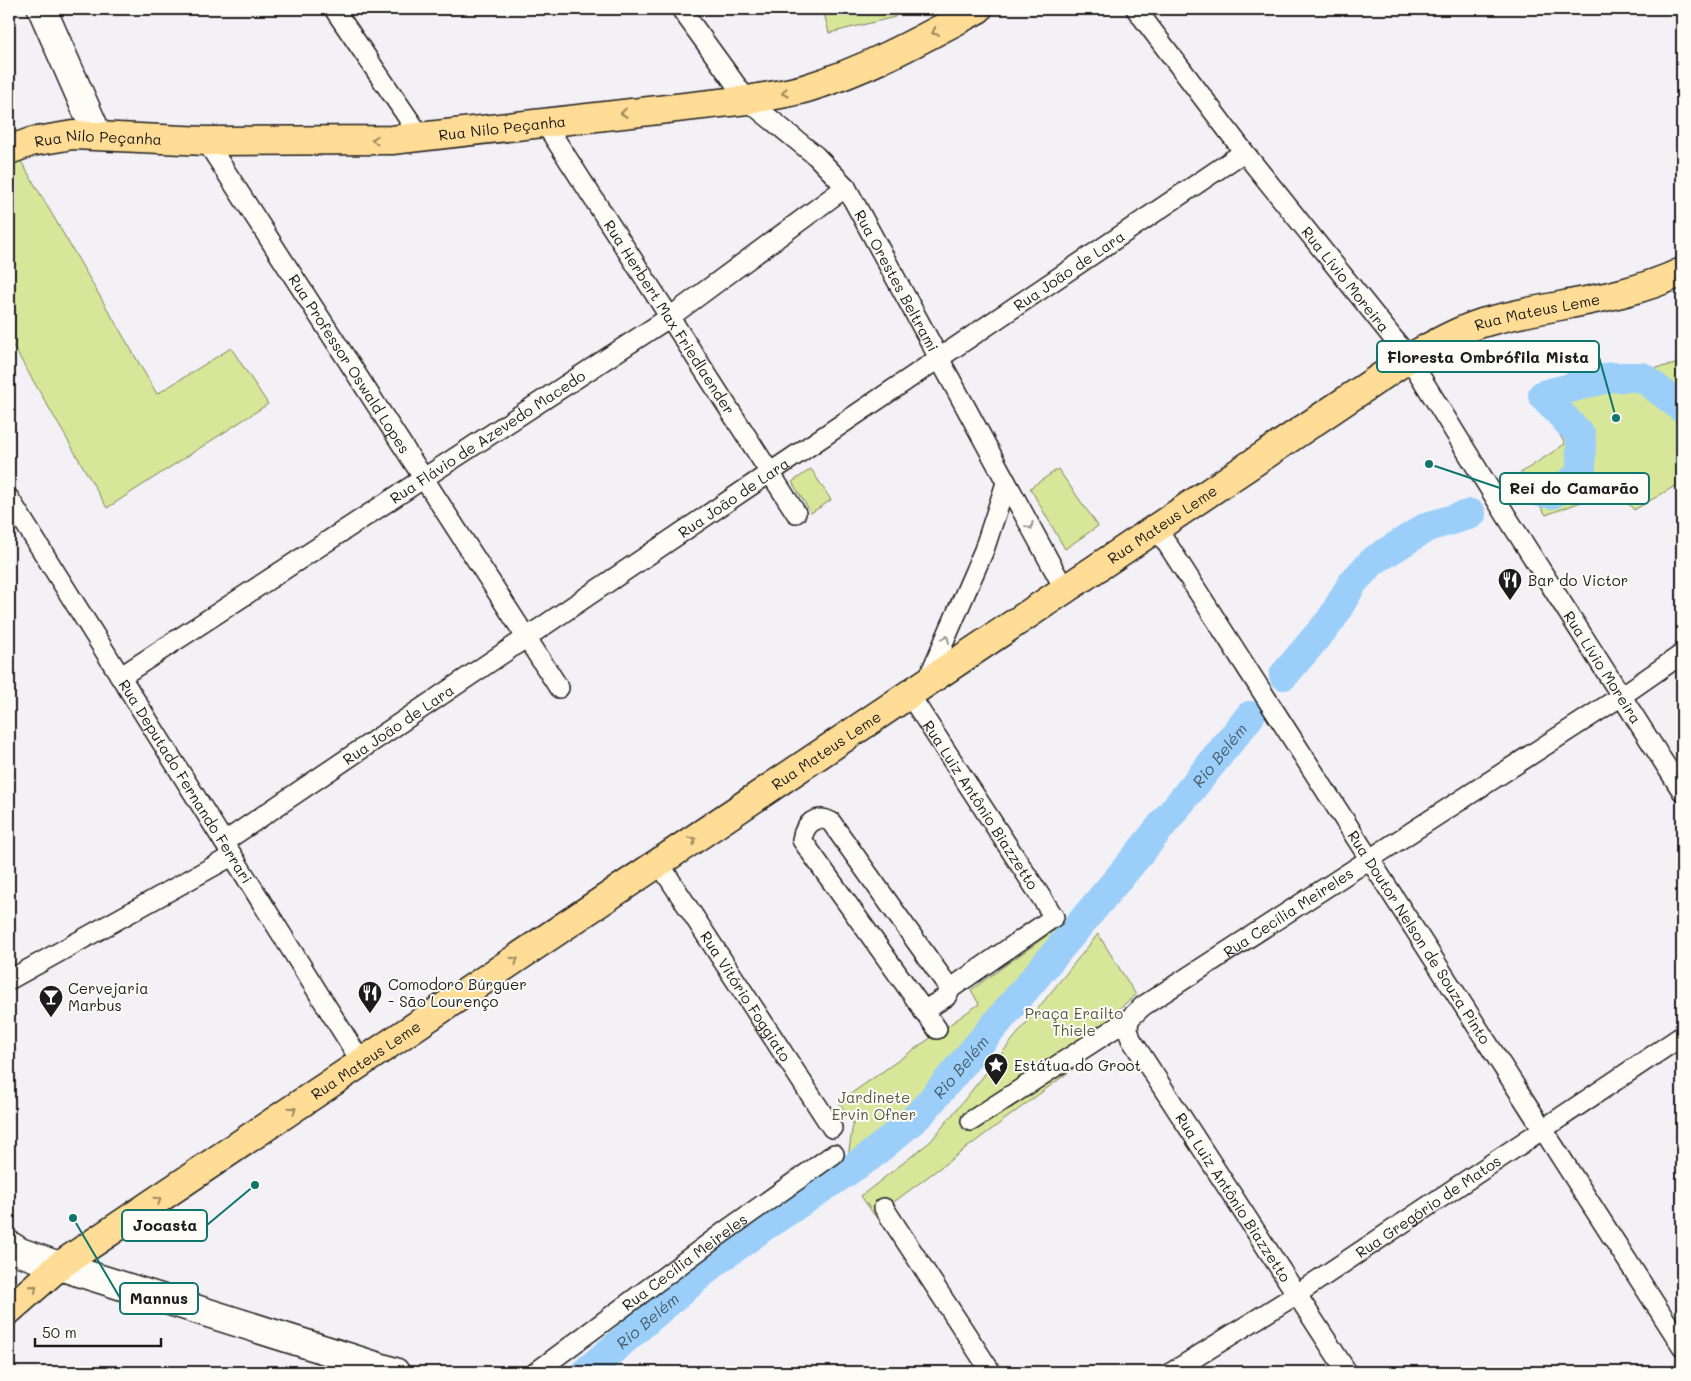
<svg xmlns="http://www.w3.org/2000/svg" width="1691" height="1381" viewBox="0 0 1691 1381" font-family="Mali,sans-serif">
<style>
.green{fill:#d8e699;stroke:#7a815a}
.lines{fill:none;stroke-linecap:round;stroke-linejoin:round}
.river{stroke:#9bcff9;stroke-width:30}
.street-casing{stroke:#1c1c1c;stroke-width:22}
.secondary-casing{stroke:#1c1c1c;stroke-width:31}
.primary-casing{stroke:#1c1c1c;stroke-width:31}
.street{stroke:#fdfcf7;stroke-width:19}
.secondary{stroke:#fdfcf7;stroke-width:28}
.primary{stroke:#ffdd96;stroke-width:28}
.oneway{stroke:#99865f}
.oneway2{stroke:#989794}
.labels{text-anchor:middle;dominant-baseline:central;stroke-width:4;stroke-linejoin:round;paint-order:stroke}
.street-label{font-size:15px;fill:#1c1c1c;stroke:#fdfcf7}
.poi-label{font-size:15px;fill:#1c1c1c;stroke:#fdfcf7;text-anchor:start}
.park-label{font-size:15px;fill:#545942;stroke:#fdfcf7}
.water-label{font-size:16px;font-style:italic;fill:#485b69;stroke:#fdfcf7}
.leader{fill:none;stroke:#0f766e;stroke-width:2}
.callout-dot{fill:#0f766e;stroke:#fdfcf7;stroke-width:2}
.callout{fill:#fdfcf7;stroke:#0f766e;stroke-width:2}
.callout-label{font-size:16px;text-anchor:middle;font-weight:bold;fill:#1c1c1c}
</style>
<rect width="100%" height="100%" fill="#f3f0f6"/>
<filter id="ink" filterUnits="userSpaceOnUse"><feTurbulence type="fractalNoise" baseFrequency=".02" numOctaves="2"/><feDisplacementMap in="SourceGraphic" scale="10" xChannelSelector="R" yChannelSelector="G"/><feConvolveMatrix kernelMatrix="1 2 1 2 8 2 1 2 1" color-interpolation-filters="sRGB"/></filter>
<g filter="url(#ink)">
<g class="green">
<polygon points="823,9 893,9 895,17 829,33"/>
<polygon points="18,156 157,394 231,348 268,404 107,508 9,339 9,160"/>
<polygon points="1682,363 1682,482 1634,510 1616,489 1546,515 1519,474 1565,444 1534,391"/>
<polygon points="811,469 831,500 811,513 792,482"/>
<polygon points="1058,469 1098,526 1065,549 1030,488"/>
<polygon points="1067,921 931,1083 847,1165 853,1123 839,1102 979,1004 971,990"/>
<polygon points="1098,934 1136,995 1111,1015 1120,1034 875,1216 861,1196 931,1141"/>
</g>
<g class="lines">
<g class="river">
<polyline points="1519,488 1552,494 1581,475 1581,436 1543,395 1612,377 1642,377 1682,408"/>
<polyline points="1284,675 1331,620 1353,582 1373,561 1427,527 1471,514"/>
<path id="s1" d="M586 1372 715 1262 763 1227 869 1157 920 1114 1133 861 1250 716"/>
</g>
<defs>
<g id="street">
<polyline points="334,9 421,137"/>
<path id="s2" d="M681 9 747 100 816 156 846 187 1065 590"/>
<path id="s3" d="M1136 9 1244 152 1409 358 1507 517 1682 791"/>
<path id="s4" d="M544 122 796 513"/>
<path id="s5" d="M206 141 559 688"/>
<path id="s6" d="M9 498 362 1063"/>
<path id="s7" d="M1157 528 1682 1346"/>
<path id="s8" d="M120 677 670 317 846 187"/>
<polyline points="927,681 984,550 1006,483"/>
<path id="s9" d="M909 694 1054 917 950 989 946 997 923 1011"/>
<path id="s10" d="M224 842 1244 152"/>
<path id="s11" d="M659 863 832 1128"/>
<polyline points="9,980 232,856"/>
<path id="s12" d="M1129 1019 1128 1029 1131 1039 1347 1372"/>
<path d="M937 1029 802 840C804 825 816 813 831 822L950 989"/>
<path id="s13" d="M971 1121 1129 1019 1143 1006 1623 695 1682 654"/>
<polyline points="884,1208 991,1372"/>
<path id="s14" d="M536 1372 724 1232 834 1154"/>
<path id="s15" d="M1172 1372 1297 1294 1682 1036"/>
</g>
<g id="secondary">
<polyline points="42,9 97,134"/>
<polyline points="9,1245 20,1252 59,1266 395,1372"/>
</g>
<g id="primary">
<path id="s16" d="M9 150 31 142 73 135 206 141 392 140 747 100C767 96 788 94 807 88 867 70 924 38 978 9"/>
<path id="s17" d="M9 1310 59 1266 1409 358C1433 345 1457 331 1482 323 1551 303 1615 303 1682 272"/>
</g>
</defs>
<use href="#street" class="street-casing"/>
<use href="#secondary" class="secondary-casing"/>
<use href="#primary" class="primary-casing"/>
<use href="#street" class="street"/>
<use href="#secondary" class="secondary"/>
<use href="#primary" class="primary"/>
</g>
<defs><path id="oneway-chevron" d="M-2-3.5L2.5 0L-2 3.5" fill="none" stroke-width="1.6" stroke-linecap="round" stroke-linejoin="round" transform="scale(1.25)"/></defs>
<g class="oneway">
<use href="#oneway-chevron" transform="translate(935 32) rotate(153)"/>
<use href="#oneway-chevron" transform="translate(785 93) rotate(168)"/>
<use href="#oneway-chevron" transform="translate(624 113) rotate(174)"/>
<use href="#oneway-chevron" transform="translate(375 140) rotate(179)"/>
<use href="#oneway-chevron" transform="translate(693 840) rotate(-34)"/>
<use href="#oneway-chevron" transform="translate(515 960) rotate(-34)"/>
<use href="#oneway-chevron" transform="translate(293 1110) rotate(-34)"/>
<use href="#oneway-chevron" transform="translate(158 1200) rotate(-34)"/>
<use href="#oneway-chevron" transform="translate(34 1288) rotate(-41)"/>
</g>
<g class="oneway2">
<use href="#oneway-chevron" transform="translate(1030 526) rotate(61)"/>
<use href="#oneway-chevron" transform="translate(946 639) rotate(-67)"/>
</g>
</g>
<defs>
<symbol id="restaurant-pin" viewBox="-11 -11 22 30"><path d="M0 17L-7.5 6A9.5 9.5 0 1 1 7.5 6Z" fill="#1c1c1c" stroke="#fdfcf7"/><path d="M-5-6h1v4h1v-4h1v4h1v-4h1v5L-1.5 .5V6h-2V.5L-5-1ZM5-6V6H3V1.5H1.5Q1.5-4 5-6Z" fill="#fff"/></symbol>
<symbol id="bar-pin" viewBox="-11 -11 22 30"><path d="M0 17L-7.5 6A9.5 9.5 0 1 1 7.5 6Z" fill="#1c1c1c" stroke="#fdfcf7"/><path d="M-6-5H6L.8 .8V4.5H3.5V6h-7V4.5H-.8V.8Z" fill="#fff"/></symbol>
<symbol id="sight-pin" viewBox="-11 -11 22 30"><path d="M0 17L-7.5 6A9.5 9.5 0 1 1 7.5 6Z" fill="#1c1c1c" stroke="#fdfcf7"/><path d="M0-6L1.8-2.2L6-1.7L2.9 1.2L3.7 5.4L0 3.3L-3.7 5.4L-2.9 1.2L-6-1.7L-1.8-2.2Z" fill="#fff"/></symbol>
</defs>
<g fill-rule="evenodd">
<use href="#restaurant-pin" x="1496" y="566" width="28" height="38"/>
<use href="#restaurant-pin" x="356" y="979" width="28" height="38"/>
<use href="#bar-pin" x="37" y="983" width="28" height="38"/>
<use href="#sight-pin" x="982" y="1051" width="28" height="38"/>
</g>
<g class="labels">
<g class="street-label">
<text stroke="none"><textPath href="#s16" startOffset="496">Rua Nilo Peçanha</textPath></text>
<text stroke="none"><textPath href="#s16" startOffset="91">Rua Nilo Peçanha</textPath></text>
<text stroke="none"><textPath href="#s10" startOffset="1020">Rua João de Lara</textPath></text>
<text stroke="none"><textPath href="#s3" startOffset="342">Rua Lívio Moreira</textPath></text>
<text stroke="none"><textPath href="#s2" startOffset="351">Rua Orestes Beltrami</textPath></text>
<text stroke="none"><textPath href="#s17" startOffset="1831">Rua Mateus Leme</textPath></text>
<text stroke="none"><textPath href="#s4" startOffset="232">Rua Herbert Max Friedlaender</textPath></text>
<text stroke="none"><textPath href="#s5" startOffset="265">Rua Professor Oswald Lopes</textPath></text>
<text stroke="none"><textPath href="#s8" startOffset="439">Rua Flávio de Azevedo Macedo</textPath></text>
<text stroke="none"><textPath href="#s10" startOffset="615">Rua João de Lara</textPath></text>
<text stroke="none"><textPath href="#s17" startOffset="1396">Rua Mateus Leme</textPath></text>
<text stroke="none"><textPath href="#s3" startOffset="808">Rua Lívio Moreira</textPath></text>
<text stroke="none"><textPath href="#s10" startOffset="210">Rua João de Lara</textPath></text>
<text stroke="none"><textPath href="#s17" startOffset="991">Rua Mateus Leme</textPath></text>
<text stroke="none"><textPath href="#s6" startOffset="334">Rua Deputado Fernando Ferrari</textPath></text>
<text stroke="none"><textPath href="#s9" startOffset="132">Rua Luiz Antônio Biazzetto</textPath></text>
<text stroke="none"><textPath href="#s13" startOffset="380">Rua Cecília Meireles</textPath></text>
<text stroke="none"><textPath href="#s7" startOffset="486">Rua Doutor Nelson de Souza Pinto</textPath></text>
<text stroke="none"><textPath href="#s11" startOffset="159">Rua Vitório Foggiato</textPath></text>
<text stroke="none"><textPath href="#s17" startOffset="436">Rua Mateus Leme</textPath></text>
<text stroke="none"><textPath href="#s12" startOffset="209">Rua Luiz Antônio Biazzetto</textPath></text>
<text stroke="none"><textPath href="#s15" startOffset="305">Rua Gregório de Matos</textPath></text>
<text stroke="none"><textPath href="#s14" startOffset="185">Rua Cecília Meireles</textPath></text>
</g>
<g class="poi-label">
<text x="1528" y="580">Bar do Victor</text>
<text x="388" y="984">Comodoro Búrguer<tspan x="388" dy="17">- São Lourenço</tspan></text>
<text x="68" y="988">Cervejaria<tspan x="68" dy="17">Marbus</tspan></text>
<text x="1014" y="1065">Estátua do Groot</text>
</g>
<g class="park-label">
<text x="1074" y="1013">Praça Erailto<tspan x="1074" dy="17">Thiele</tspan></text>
<text x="874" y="1097">Jardinete<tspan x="874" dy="17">Ervin Ofner</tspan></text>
</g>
<g class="water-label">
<text stroke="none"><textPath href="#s1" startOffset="890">Rio Belém</textPath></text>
<text stroke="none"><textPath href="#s1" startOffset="485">Rio Belém</textPath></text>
<text stroke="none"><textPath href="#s1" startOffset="80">Rio Belém</textPath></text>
</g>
</g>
<path class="leader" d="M1616 418L1599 357M1429 464L1500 488M255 1185L207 1225M73 1218L120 1298"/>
<g class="callout-dot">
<circle cx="1616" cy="418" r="5"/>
<circle cx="1429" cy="464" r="5"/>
<circle cx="255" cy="1185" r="5"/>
<circle cx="73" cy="1218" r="5"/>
</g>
<g class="callout">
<rect x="1377" y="341" width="222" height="31" rx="5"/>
<rect x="1500" y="473" width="149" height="31" rx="5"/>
<rect x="122" y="1210" width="85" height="31" rx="5"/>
<rect x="120" y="1283" width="78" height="31" rx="5"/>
</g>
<g class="callout-label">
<text x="1488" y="363">Floresta Ombrófila Mista</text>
<text x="1574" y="494">Rei do Camarão</text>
<text x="165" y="1231">Jocasta</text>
<text x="159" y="1304">Mannus</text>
</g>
<rect width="1691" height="1381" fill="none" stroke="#fdfcf7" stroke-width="30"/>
<rect x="15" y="15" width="1661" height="1351" fill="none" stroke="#1c1c1c" stroke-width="2" filter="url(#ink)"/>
<path d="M35 1338v8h126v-8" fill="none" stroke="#1c1c1c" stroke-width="2.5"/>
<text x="42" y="1338" font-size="15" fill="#1c1c1c" stroke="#fdfcf7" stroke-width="4" paint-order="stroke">50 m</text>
</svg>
